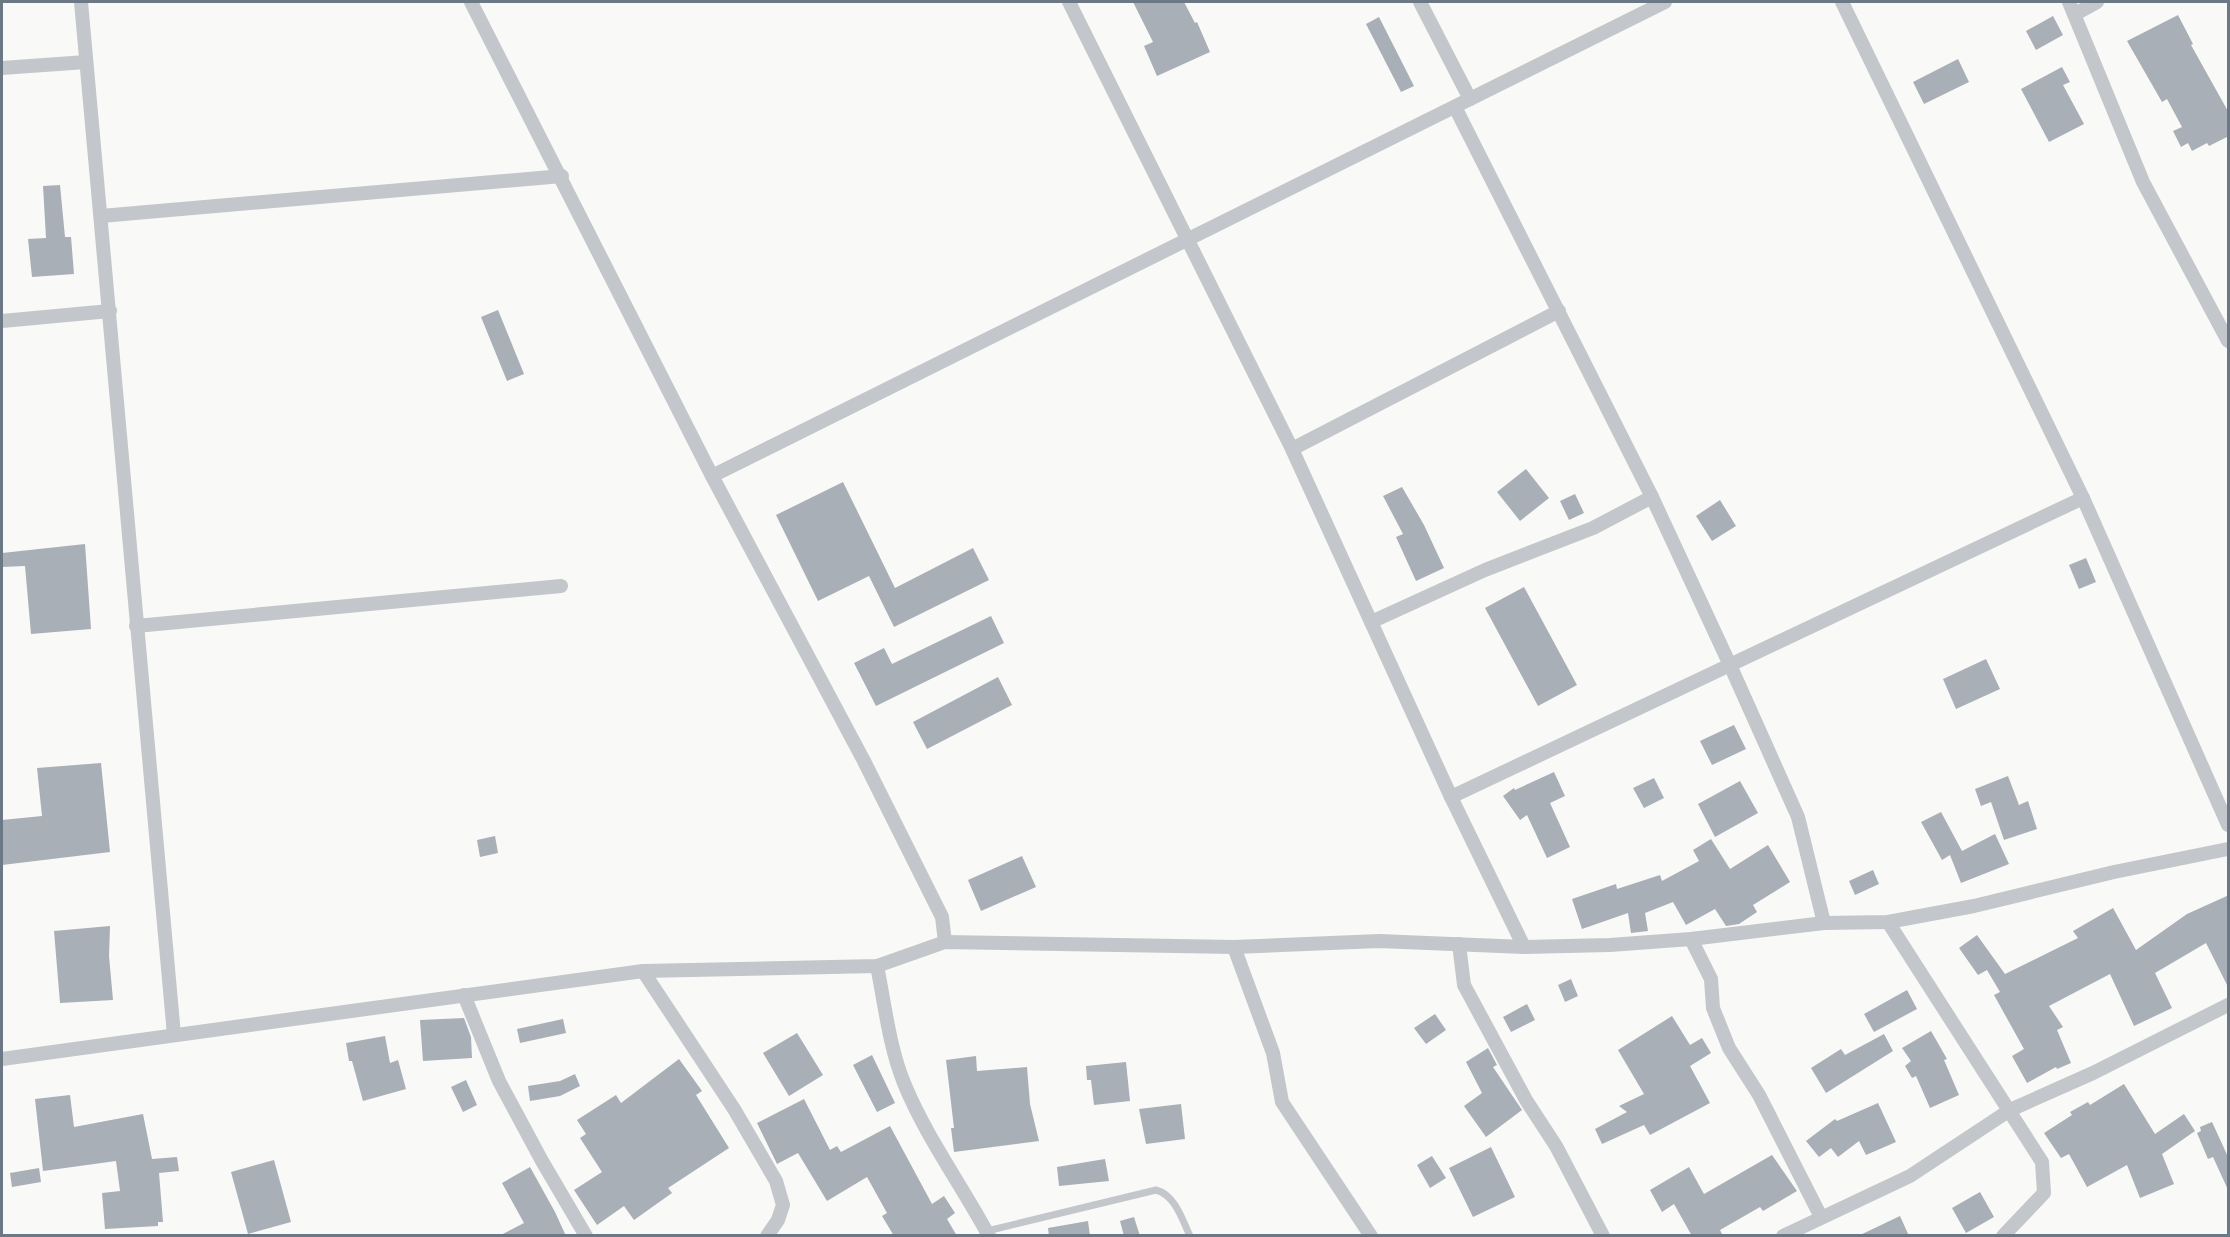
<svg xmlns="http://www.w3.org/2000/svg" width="2230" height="1237" viewBox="0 0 2230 1237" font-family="'Roboto Condensed',sans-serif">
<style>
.building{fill:#a9afb6}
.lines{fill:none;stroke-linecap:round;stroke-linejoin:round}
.lane{stroke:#c3c6ca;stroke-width:7}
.street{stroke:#c3c6ca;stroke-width:14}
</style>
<rect width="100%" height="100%" fill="#f9f9f7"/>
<g class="building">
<polygon points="1133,2 1184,2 1195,23 1197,22 1210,52 1157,76 1144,46 1153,42"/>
<polygon points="2178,15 2193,44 2191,45 2229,113 2229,136 2209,146 2207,143 2192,151 2188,143 2181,147 2173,131 2182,127 2167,99 2162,102 2127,41"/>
<polygon points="2053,16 2063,35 2036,50 2026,31"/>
<polygon points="1379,17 1414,86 1401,92 1366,24"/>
<polygon points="1958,59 1969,82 1924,104 1913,82"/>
<polygon points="2062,67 2070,82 2063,85 2084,124 2049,142 2021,89"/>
<polygon points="60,185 65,237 71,237 74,274 32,277 28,239 46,238 43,186"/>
<polygon points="498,310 524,374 507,381 481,317"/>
<polygon points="1526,469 1549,498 1520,521 1497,492"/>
<polygon points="843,482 895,588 973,548 989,580 894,627 869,576 818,601 776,515"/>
<polygon points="1402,487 1424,525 1444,568 1416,581 1396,537 1403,534 1383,496"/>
<polygon points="1575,494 1584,513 1569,520 1560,501"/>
<polygon points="1720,500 1736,526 1712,541 1696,516"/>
<polygon points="85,544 91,629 31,634 25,566 2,567 2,553"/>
<polygon points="2086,558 2096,582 2079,589 2069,565"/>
<polygon points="1524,587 1577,685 1538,706 1485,608"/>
<polygon points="991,616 1004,643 876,706 854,663 884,648 892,664"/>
<polygon points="1986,659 2000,689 1956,709 1943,679"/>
<polygon points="998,677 1012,705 927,749 913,722"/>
<polygon points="1734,725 1746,749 1712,765 1700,741"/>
<polygon points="101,763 110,852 2,865 2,820 42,816 37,768"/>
<polygon points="1554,772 1565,796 1550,803 1570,847 1547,858 1527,815 1520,820 1503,796 1514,788 1515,790"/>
<polygon points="2008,776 2019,805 2028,801 2037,829 2004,840 1991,802 1981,806 1975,789"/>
<polygon points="1654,778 1664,798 1644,808 1633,788"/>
<polygon points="1740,781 1758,813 1715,837 1698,804"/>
<polygon points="1941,812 1962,851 1995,834 2009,864 1961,883 1950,855 1942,860 1921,822"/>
<polygon points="495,836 498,853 480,857 477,840"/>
<polygon points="1711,839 1730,869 1768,845 1790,882 1753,905 1757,912 1739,924 1726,926 1715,909 1686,925 1673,902 1645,913 1648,931 1631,933 1628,913 1582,929 1572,899 1616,884 1617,889 1660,875 1662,881 1699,861 1693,850"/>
<polygon points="1022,856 1036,887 981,911 968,880"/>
<polygon points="1873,870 1879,884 1855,895 1849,881"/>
<polygon points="2229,895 2229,989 2206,943 2155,973 2172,1008 2134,1026 2110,974 2049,1006 2063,1027 2057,1030 2071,1063 2057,1069 2056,1067 2027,1083 2012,1056 2024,1049 1994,995 2000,992 1987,970 1978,975 1959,948 1977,935 2005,974 2078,938 2073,931 2113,908 2136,950 2187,914"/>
<polygon points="110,926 109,956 113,1000 60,1003 54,931"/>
<polygon points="1571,979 1578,996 1565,1002 1558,985"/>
<polygon points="1907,990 1917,1009 1874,1032 1864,1014"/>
<polygon points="1527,1004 1535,1020 1511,1032 1503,1017"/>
<polygon points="1435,1014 1446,1030 1426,1044 1414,1028"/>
<polygon points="1672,1016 1690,1045 1702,1038 1711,1053 1690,1066 1710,1103 1650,1135 1644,1125 1602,1144 1595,1129 1627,1112 1619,1106 1644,1094 1618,1050"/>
<polygon points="464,1018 471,1037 472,1058 423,1061 420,1020"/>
<polygon points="563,1019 566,1033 520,1043 517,1029"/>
<polygon points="1931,1031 1947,1059 1944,1060 1959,1095 1930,1108 1916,1076 1912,1078 1905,1066 1911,1061 1902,1048"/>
<polygon points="797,1033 823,1075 789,1096 763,1053"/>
<polygon points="1884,1034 1893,1051 1826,1093 1811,1068 1841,1049 1845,1055"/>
<polygon points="385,1036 390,1063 398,1060 406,1089 363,1101 352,1061 349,1061 346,1043"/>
<polygon points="1488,1048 1497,1065 1493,1067 1522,1110 1486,1137 1464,1106 1482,1093 1466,1062"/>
<polygon points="872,1055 895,1103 877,1112 853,1065"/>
<polygon points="976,1056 977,1071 1027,1067 1030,1104 1039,1141 954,1152 951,1128 954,1128 946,1060"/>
<polygon points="679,1059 702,1091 696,1095 729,1148 668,1188 672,1193 634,1220 624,1206 597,1225 574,1190 602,1172 580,1138 586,1134 577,1120 616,1095 621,1103"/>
<polygon points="1126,1062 1130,1101 1094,1105 1091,1080 1087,1080 1086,1066"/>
<polygon points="575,1074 580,1086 560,1096 530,1101 528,1086 560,1081"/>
<polygon points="466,1080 477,1105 463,1112 451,1087"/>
<polygon points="2124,1084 2155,1134 2184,1114 2195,1131 2162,1154 2174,1184 2140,1198 2127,1165 2087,1187 2069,1154 2061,1158 2044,1133 2072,1115 2070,1112 2088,1102 2090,1105"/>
<polygon points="70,1095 74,1127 143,1114 152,1159 177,1157 179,1171 159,1173 163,1222 158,1222 158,1226 105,1229 102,1193 120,1191 116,1161 43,1171 35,1099"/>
<polygon points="804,1099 830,1150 837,1146 841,1152 890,1126 932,1204 944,1196 955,1213 947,1219 957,1236 894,1236 882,1216 887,1213 867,1177 827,1201 798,1153 777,1164 757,1123"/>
<polygon points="1878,1103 1896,1142 1866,1155 1859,1141 1838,1157 1831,1148 1819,1157 1806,1141 1835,1119 1837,1121"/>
<polygon points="1181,1104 1185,1139 1146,1144 1139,1109"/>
<polygon points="2212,1122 2229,1159 2229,1192 2213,1157 2208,1159 2197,1133 2201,1131 2200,1127"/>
<polygon points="1491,1147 1515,1197 1473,1217 1449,1168"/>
<polygon points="1772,1155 1797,1191 1763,1211 1760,1207 1720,1230 1723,1236 1692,1236 1674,1204 1662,1212 1650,1190 1689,1167 1704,1194"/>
<polygon points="1432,1156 1446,1178 1430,1188 1417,1165"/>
<polygon points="1105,1159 1109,1181 1059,1186 1057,1167"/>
<polygon points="274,1160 291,1222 248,1234 231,1172"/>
<polygon points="530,1167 555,1212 566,1236 499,1236 524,1223 502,1183"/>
<polygon points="39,1168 41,1182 12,1187 10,1173"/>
<polygon points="1980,1192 1994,1217 1966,1233 1952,1208"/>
<polygon points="1900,1216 1909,1236 1858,1236"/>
<polygon points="1134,1217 1140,1236 1124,1236 1120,1221"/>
<polygon points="1088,1221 1090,1236 1049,1236 1048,1228"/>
</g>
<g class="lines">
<path class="lane" d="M987 1231 1156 1190C1175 1195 1182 1219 1190 1236"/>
<g class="street">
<polyline points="81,2 174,1035"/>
<polyline points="471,2 712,476 864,761 942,917 945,942"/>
<polyline points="1069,2 1292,449 1451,797 1524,947"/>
<polyline points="1420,2 1470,99"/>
<polyline points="1842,2 2083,498 2228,825"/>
<polyline points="2069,2 2143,182 2228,341"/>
<polyline points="2075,14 2097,2"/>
<polyline points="2,68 86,62"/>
<polyline points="1455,107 1652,497 1730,665 1798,817 1824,923"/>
<polyline points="101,216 562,176"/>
<polyline points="2,321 110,311"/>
<polyline points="1292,449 1559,311"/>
<polyline points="712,476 1665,2"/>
<polyline points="1371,622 1485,570 1593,528 1652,497"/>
<polyline points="136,626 561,586"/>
<polyline points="1451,797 2083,498"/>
<polyline points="1888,922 2042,1162 2044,1193 2003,1236"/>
<polyline points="1691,939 1711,979 1713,1008 1729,1048 1759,1095 1821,1217"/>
<polyline points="1459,944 1464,985 1526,1100 1556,1146 1603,1236"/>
<polyline points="1234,947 1273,1053 1282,1102 1371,1236"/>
<path d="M877 966C885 1005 889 1046 904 1083 926 1137 961 1184 989 1236"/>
<polyline points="643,971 734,1109 776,1181 783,1205 778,1220 767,1236"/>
<polyline points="464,995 499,1081 542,1161 586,1236"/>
<polyline points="2,1059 643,971 877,966 945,942 1234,947 1379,941 1524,947 1610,945 1691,939 1824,923 1888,922 1974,906 2114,872 2228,849"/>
<polyline points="1783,1236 1910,1176 2010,1110 2093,1073 2228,1005"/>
</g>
</g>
<rect width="2230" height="1237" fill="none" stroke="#6b7886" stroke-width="6"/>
</svg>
